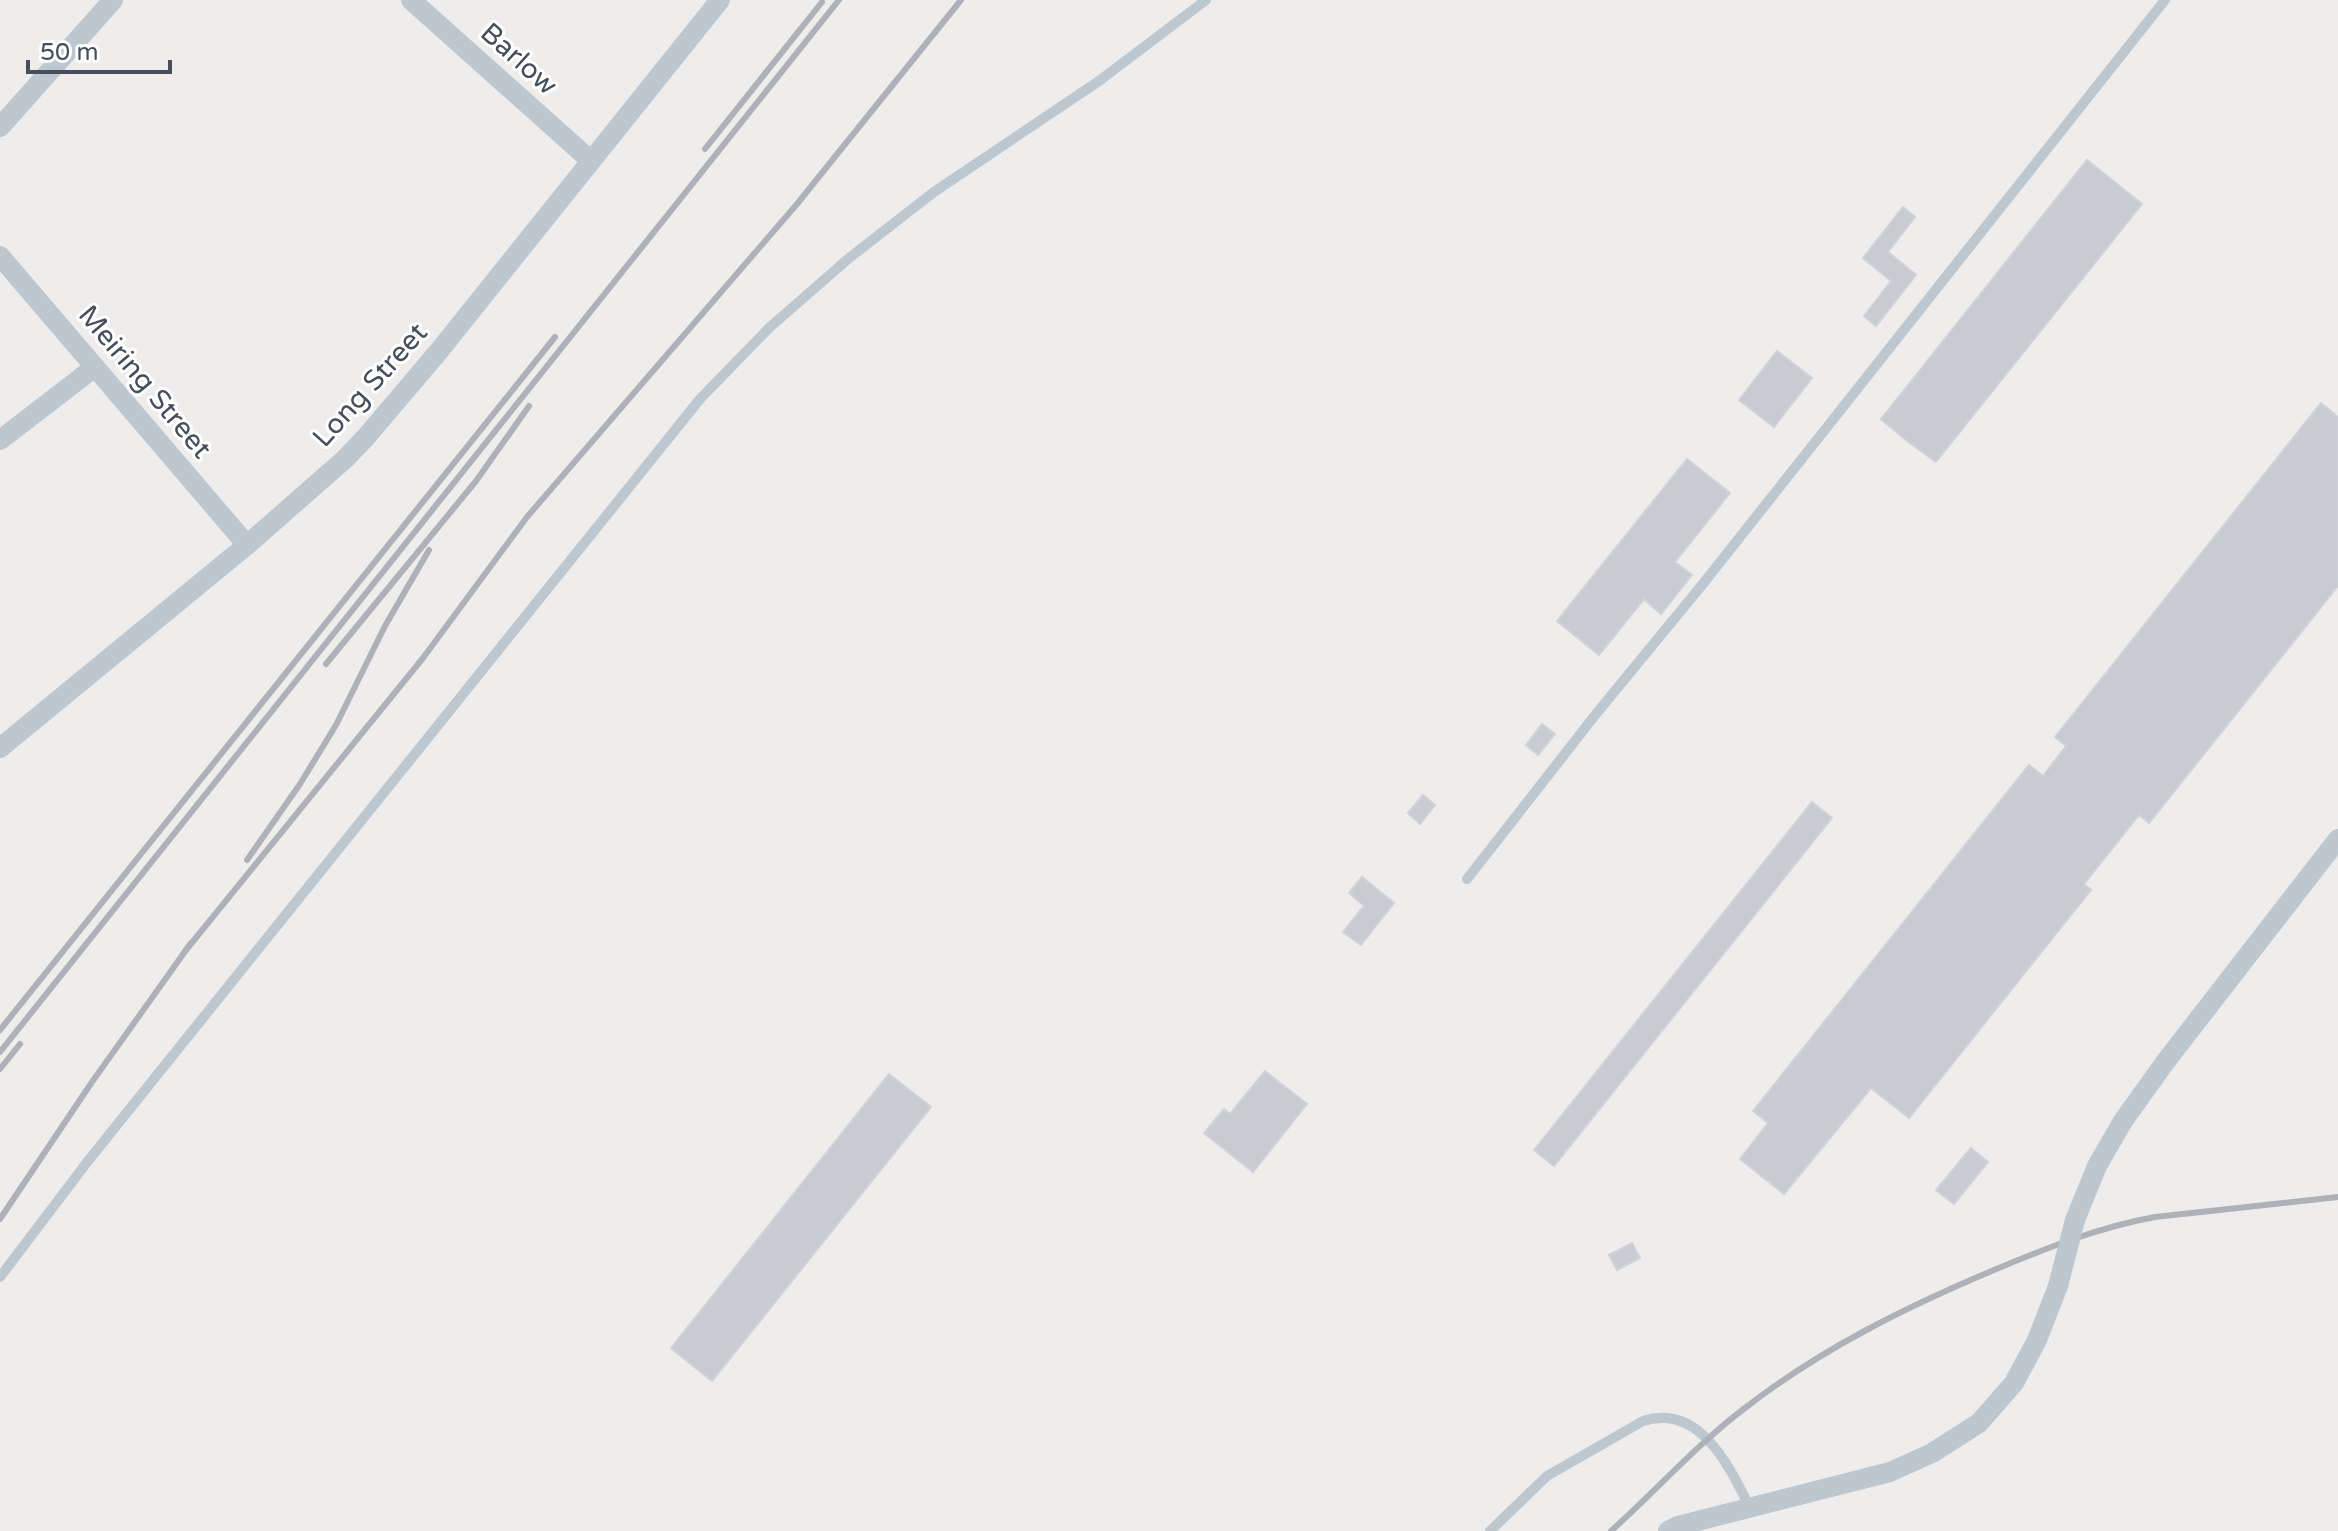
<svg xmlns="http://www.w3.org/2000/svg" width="2338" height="1531" viewBox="0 0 2338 1531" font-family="'Varela Round',sans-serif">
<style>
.building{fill:#c9cbd2;stroke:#d0d2d9;stroke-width:2}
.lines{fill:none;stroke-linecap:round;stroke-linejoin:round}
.lane{stroke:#bcc7d0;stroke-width:10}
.street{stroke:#bcc7d0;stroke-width:20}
.rail{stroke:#aeb1b7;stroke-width:6}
.street-bridge{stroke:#bcc7d0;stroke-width:20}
.labels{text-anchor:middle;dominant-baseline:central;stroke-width:6;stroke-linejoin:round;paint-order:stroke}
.street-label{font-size:28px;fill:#444f5b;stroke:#fff}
</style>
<rect width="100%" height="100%" fill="#efecec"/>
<g class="building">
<polygon points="2087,160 2142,204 1936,462 1907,441 1881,419"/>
<polygon points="1903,207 1915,217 1888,252 1916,275 1876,326 1864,316 1891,281 1863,258"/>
<polygon points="1777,351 1812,378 1774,427 1739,400"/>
<polygon points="2321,403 2338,417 2338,586 2149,823 2139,815 2084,884 2091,890 1909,1118 1871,1088 1784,1194 1740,1159 1768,1123 1753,1111 2029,765 2043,776 2066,746 2055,737"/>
<polygon points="1687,459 1730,493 1675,562 1692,575 1661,614 1644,599 1599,655 1557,621"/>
<polygon points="1542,724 1555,734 1538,755 1526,745"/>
<polygon points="1423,795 1435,805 1420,824 1408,813"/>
<polygon points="1812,802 1832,818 1554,1166 1534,1150"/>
<polygon points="1362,877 1394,903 1361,945 1343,932 1364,906 1349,893"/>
<polygon points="1265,1071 1307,1104 1253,1172 1204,1133 1224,1109 1230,1114"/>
<polygon points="889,1074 931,1107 712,1381 671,1348"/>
<polygon points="1971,1148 1988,1162 1954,1204 1936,1190"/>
<polygon points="1632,1243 1640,1258 1617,1270 1609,1255"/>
</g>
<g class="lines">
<g class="lane">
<polyline points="1467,879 1596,714 1702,585 2165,0"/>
<polyline points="0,1277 88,1161 700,399 769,328 848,259 934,192 1099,81 1206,0"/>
<path d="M1490 1531 1547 1476 1643 1421C1700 1403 1729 1466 1750 1508"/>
</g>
<g class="street">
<polyline points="411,0 590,160"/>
<polyline points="0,127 113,0"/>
<polyline points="0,256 247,545"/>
<polyline points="0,440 95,367"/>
<polyline points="0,748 247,545 345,459 366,437 439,351 720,0"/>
<polyline points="2075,1220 2097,1166 2123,1121 2166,1061 2338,839"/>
<polyline points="1668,1531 1678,1526 1890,1472 1932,1453 1979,1423 2014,1383 2037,1340 2058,1286"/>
</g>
<g class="rail">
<polyline points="705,149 822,2"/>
<polyline points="326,664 476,481 529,406"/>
<polyline points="247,860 300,784 336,725 385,626 429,550"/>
<polyline points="186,950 423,658 527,517 797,204 961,0"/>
<polyline points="0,1030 555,337"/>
<polyline points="0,1052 839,0"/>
<polyline points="0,1069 20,1044"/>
<polyline points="0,1219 92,1082 191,943"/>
<path d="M1611 1531C1656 1491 1697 1444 1745 1408 1821 1349 1906 1307 1994 1270 2046 1248 2100 1227 2155 1217L2338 1197"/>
</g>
<polyline class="street-bridge" points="2058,1286 2075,1220"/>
</g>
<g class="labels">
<g class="street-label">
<text transform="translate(519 59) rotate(42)">Barlow</text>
<text transform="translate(145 382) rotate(50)">Meiring Street</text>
<text transform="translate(370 385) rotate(-48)">Long Street</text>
</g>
</g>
<path d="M28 60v12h142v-12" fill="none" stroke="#444f5b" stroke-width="4"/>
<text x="40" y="60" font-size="24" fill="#444f5b" stroke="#ffffff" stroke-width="6" paint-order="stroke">50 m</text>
</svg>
